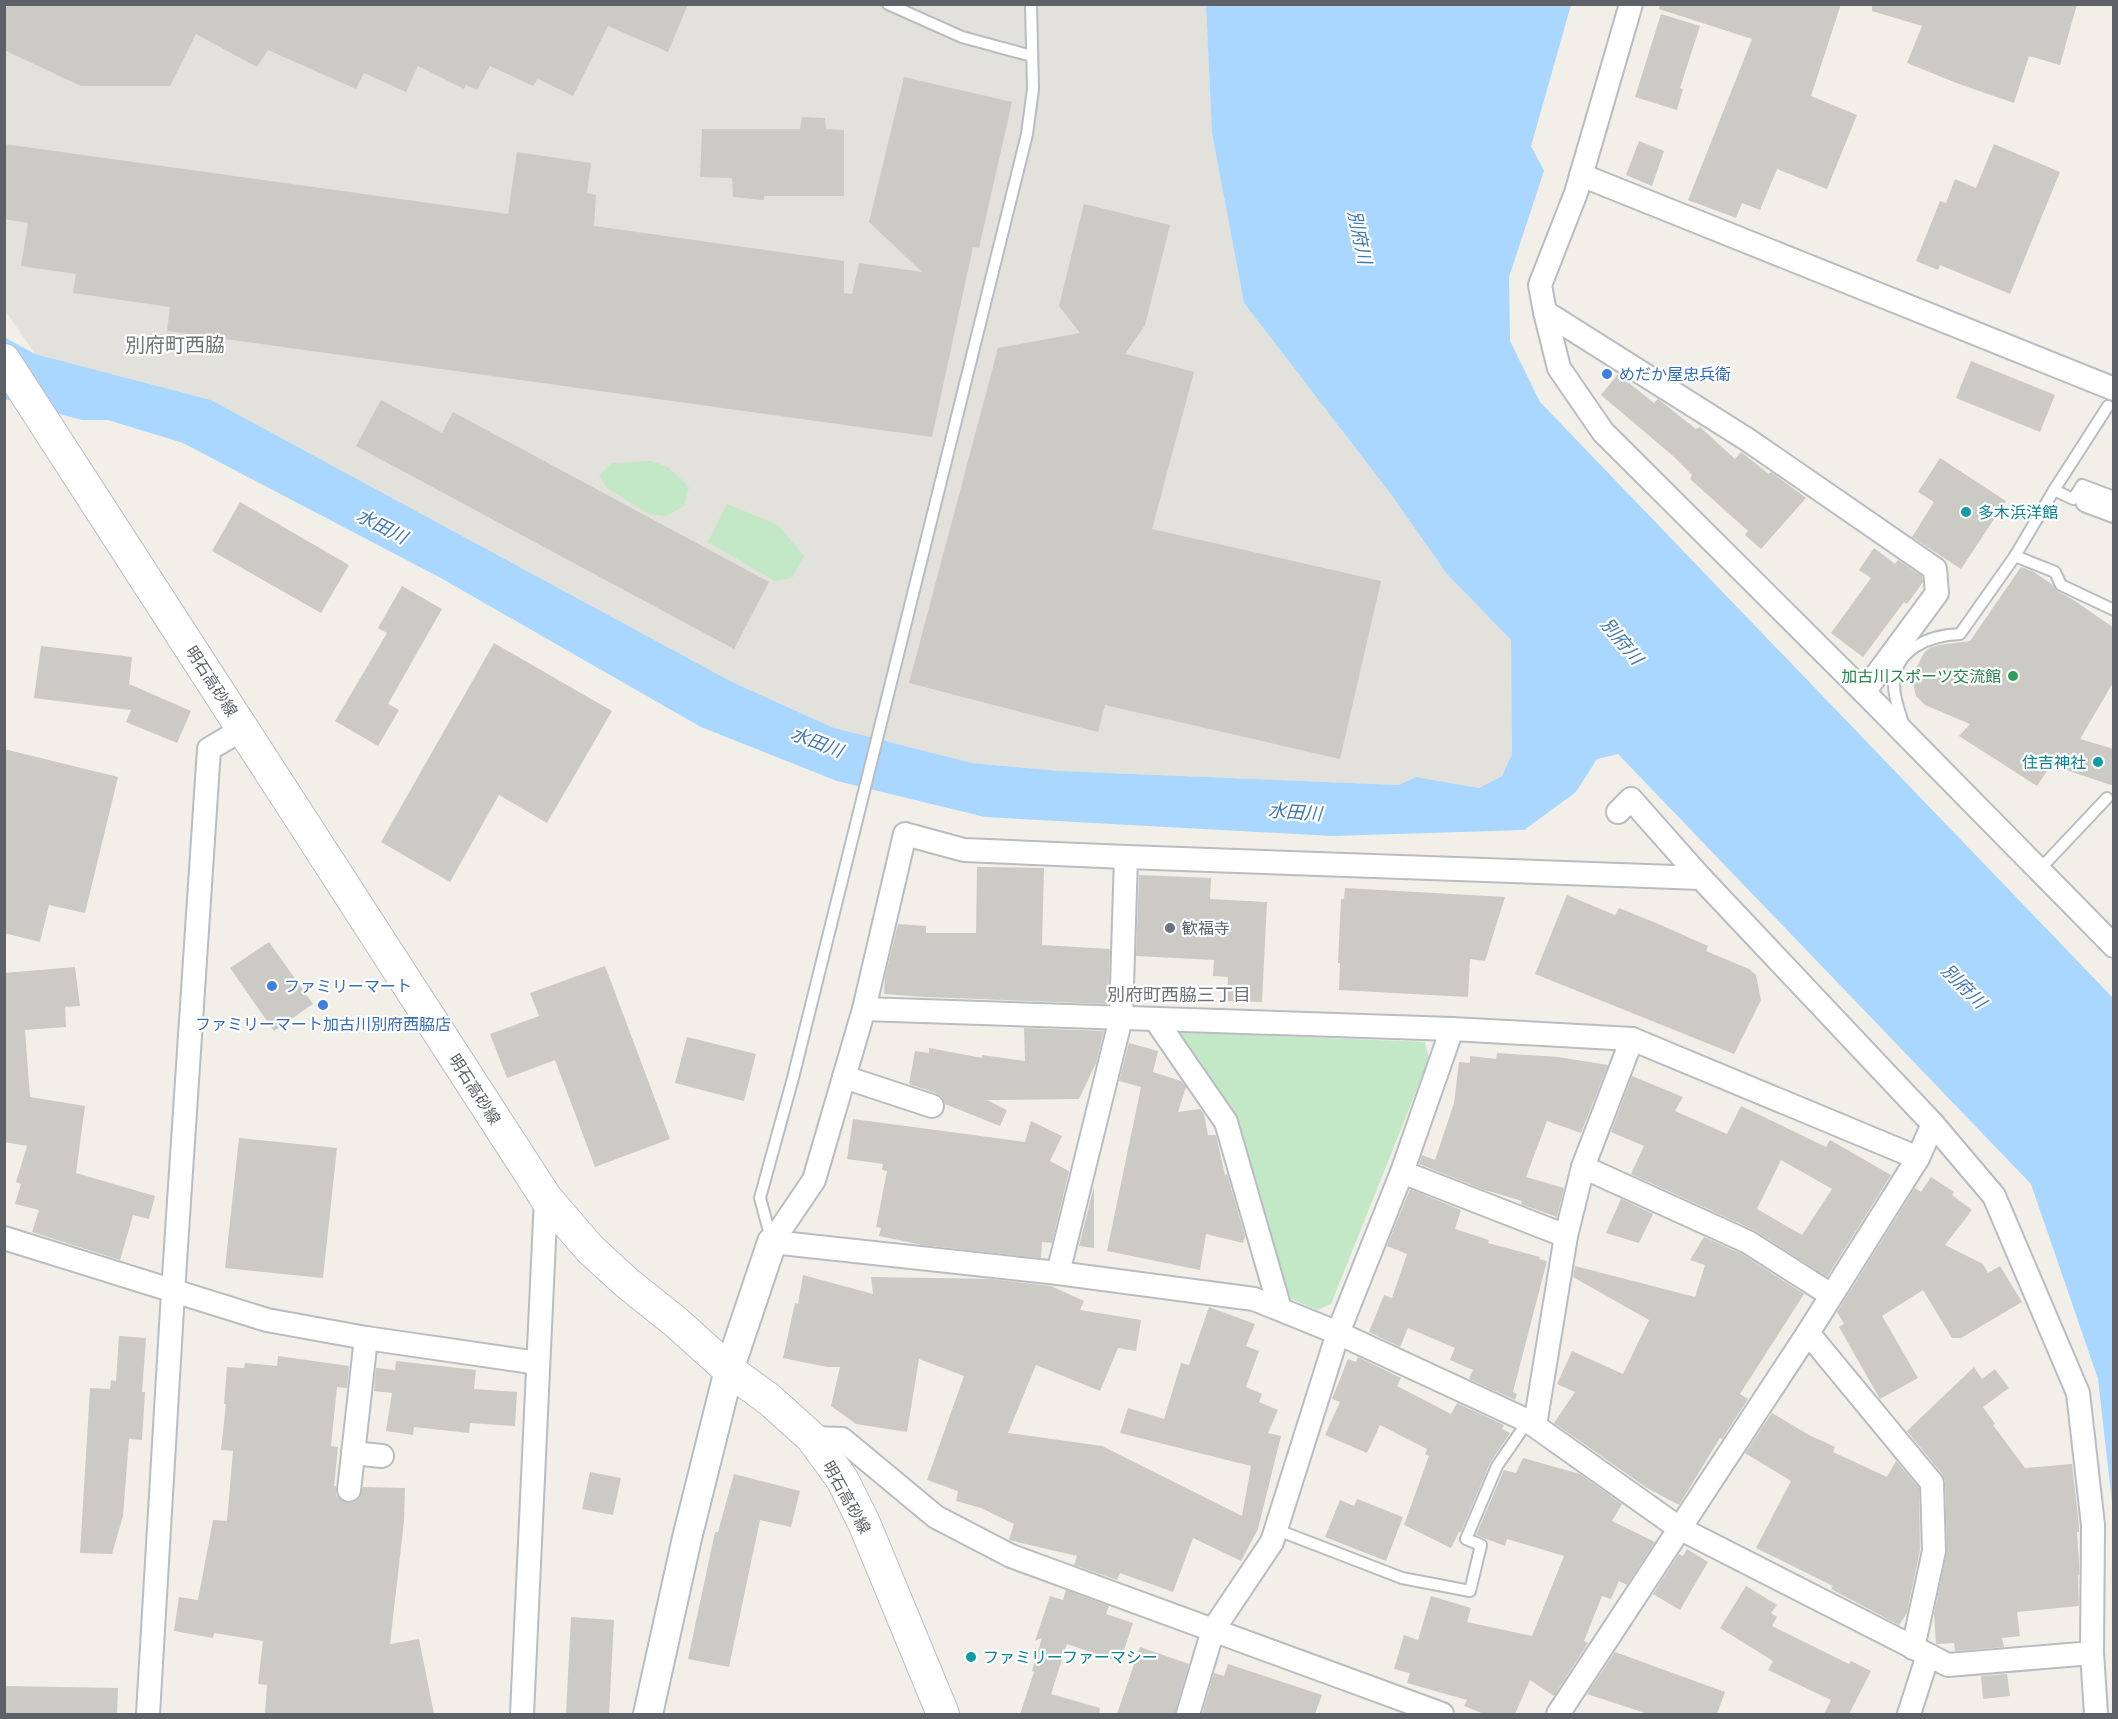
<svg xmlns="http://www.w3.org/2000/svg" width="2118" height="1719" viewBox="0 0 2118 1719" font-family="'Titillium Web','Noto Sans JP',sans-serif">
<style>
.industrial{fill:#e2e1db}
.green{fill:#c3e8c5}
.water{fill:#a9d7ff}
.building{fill:#cccac4;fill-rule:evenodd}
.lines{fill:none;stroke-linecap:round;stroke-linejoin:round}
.service-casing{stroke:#b9bcc1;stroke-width:14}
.minor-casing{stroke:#b9bcc1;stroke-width:26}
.tertiary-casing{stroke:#b9bcc1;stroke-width:32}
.secondary-casing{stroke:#babdc3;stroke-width:34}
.service{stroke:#fff;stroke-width:10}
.minor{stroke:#fff;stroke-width:22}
.tertiary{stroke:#fff;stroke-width:28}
.secondary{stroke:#fff;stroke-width:32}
.shop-dot{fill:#3f7fe0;stroke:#fff;stroke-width:2}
.culture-dot{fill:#0f9aa8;stroke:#fff;stroke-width:2}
.leisure-dot{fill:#2e9e5b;stroke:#fff;stroke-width:2}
.worship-dot{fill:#6b7280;stroke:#fff;stroke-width:2}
.labels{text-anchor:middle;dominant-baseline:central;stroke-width:4.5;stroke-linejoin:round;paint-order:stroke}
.shop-label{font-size:16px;fill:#366cbe;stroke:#fff;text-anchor:start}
.culture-label{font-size:16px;fill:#0d838f;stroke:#fff;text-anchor:start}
.leisure-label{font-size:16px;fill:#27864d;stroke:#fff;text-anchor:end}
.street-label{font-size:16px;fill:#5e6268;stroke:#fff}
.worship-label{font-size:16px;fill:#5b616d;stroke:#fff;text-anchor:start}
.water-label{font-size:18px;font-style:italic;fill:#4277b5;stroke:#fff}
.neighbourhood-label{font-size:18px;fill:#6f747a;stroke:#fff}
.quarter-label{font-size:20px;fill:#6f747a;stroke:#fff}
</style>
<rect width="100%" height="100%" fill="#f1efe7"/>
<polygon class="industrial" points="4,5 1206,5 1212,133 1244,303 1390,493 1447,574 1511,640 1512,754 1502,776 1479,788 1416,777 1400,785 1060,771 972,763 834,728 732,682 211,400 35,354 5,310"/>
<g class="green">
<polygon points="651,461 668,467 689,487 684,506 666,516 649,514 607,488 599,475 612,463"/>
<polygon points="727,504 778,525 804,556 792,578 775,581 708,542"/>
<polygon points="1175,1032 1425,1042 1429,1059 1331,1304 1317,1310 1280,1294 1258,1203"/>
</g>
<polygon class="water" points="1206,5 1571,5 1531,146 1544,171 1509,277 1510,341 1540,402 2113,998 2113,1511 2098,1379 2031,1184 1618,754 1597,759 1576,792 1524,830 1332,836 985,817 837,781 701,727 439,577 183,443 108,420 82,420 5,399 4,337 35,354 211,400 732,682 834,728 972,763 1060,771 1399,785 1416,777 1479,788 1502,776 1512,754 1511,640 1447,574 1390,493 1244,303 1212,133"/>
<g class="building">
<polygon points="4,4 688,4 668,52 608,26 573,96 538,79 533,86 490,66 477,90 466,85 464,89 418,66 406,92 364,73 356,89 268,50 257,67 196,34 170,86 81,86 4,50"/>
<polygon points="1660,4 1841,4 1811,96 1857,115 1827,189 1777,169 1760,210 1742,203 1736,218 1688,200 1752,39 1659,9"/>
<polygon points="1872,4 2077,4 2060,65 2029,56 2014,103 1959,84 1907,63 1922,26 1872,11"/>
<polygon points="1661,14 1700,26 1680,88 1683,89 1677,110 1635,97"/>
<polygon points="904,77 1012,102 979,248 973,247 932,437 167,331 170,307 73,293 76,274 21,266 28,223 4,219 4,144 508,214 517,152 591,163 587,193 596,195 594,226 844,261 844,293 852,294 859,263 922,272 869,222"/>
<polygon points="802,117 825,118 826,129 844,130 844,196 764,196 764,200 733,197 732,178 700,177 702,129 800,129"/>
<polygon points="1639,141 1664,151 1652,186 1626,175"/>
<polygon points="1994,144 2060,172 2010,294 1940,265 1938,270 1916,261 1940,201 1946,203 1955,179 1976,188"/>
<polygon points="1084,204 1170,225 1145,325 1125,354 1194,372 1152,529 1381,581 1340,759 1105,705 1098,732 909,683 998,348 1080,333 1059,306"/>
<polygon points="1971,361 2055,395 2040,432 1956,398"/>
<polygon points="1618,374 1654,403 1658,399 1696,429 1700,427 1735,459 1741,452 1769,474 1771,472 1806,498 1761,549 1745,535 1748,531 1690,479 1692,475 1673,456 1601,395"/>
<polygon points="381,400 442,433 453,412 769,582 734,649 356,446"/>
<polygon points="1940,458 2006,501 1961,569 1912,537 1934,502 1918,492"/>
<polygon points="240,502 349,565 321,613 212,551"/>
<polygon points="1874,548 1895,564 1898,560 1922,576 1923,582 1907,604 1904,602 1863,657 1831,633 1871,578 1859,570"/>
<polygon points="2021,567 2034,572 2053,585 2057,591 2072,599 2114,628 2114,681 2080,739 2114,749 2114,786 2051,765 2037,786 1959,736 1970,724 1925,705 1916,696 1913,683 1914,672 1924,653 1929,648 1939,645 1970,641"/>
<polygon points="402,586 442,609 388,704 399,710 378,746 335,721 387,633 378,628"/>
<polygon points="494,643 612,711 547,823 499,795 450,882 381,842"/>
<polygon points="41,646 132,657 129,684 191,711 177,743 126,722 131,710 34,698"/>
<polygon points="4,749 118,777 85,913 49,905 40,942 4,933"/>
<polygon points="977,867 1044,868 1042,945 1110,949 1108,1004 925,997 884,994 885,977 898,924 926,926 926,933 976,933"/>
<polygon points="1139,875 1211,878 1210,899 1267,902 1262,1002 1227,1001 1228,977 1213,976 1214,960 1136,956"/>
<polygon points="1345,888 1505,897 1485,961 1470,959 1468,997 1339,990 1340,963 1338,963 1341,899 1344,899"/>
<polygon points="1567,895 1615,915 1619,908 1656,923 1708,946 1706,951 1749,969 1756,975 1761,1000 1734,1054 1535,974"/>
<polygon points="269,942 313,1004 274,1031 230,968"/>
<polygon points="605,966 670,1139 595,1167 555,1060 507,1078 490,1034 539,1016 530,993"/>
<polygon points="75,967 80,1006 65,1007 66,1027 25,1030 30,1097 85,1106 76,1173 155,1196 149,1219 133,1215 120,1260 32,1232 39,1210 15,1204 21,1184 16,1182 27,1146 4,1142 4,973"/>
<polygon points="1024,1028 1104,1031 1096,1063 1079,1099 987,1100 1007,1110 1000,1126 945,1104 942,1097 936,1093 909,1084 915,1051 929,1053 929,1048 982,1058 982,1055 1025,1061"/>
<polygon points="687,1037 756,1054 744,1101 675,1083"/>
<polygon points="1129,1043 1158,1051 1153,1072 1181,1081 1186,1087 1178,1112 1200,1109 1204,1114 1208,1135 1216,1135 1225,1175 1227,1174 1245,1236 1243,1243 1206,1234 1200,1270 1107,1251 1141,1087 1119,1081"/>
<polygon points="1497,1053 1558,1057 1608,1065 1581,1133 1547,1121 1526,1177 1564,1188 1557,1217 1521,1204 1522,1201 1482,1189 1419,1164 1422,1155 1435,1160 1454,1103 1459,1062 1470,1063 1470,1056 1496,1059"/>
<path d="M1632 1076 1683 1097 1675 1111 1727 1134 1741 1106 1826 1147 1830 1140 1891 1175 1827 1277 1754 1230 1631 1174 1644 1146 1611 1132ZM1781 1160 1832 1189 1802 1235 1757 1209Z"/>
<polygon points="853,1119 1025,1142 1031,1121 1062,1136 1050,1161 1069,1171 1052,1243 1042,1242 1041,1258 922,1245 879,1236 881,1228 876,1227 887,1171 882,1170 883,1164 847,1159"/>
<polygon points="239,1138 337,1148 323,1278 225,1268"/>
<polygon points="1931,1177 1954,1192 1952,1195 1972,1210 1945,1245 1983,1264 1988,1273 2000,1266 2022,1302 1961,1338 1952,1338 1923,1290 1882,1316 1918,1378 1880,1399 1839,1327 1844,1324 1837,1312 1915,1188 1921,1192"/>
<polygon points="1094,1186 1094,1248 1079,1246"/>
<polygon points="1410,1189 1461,1210 1455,1229 1489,1240 1488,1243 1540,1257 1539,1259 1547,1261 1513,1392 1517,1394 1515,1400 1469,1379 1473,1370 1450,1360 1455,1348 1408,1328 1400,1347 1369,1332 1384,1295 1392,1298 1407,1254 1387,1246"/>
<polygon points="1621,1199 1653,1214 1639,1243 1606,1233"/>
<polygon points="1704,1237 1742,1254 1804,1294 1740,1394 1748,1399 1722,1439 1720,1438 1679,1505 1647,1488 1554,1423 1575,1392 1557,1384 1572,1351 1623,1374 1649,1320 1573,1277 1575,1266 1695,1297 1705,1265 1690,1260"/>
<polygon points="803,1275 873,1294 871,1277 991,1279 1051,1286 1084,1301 1080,1310 1141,1320 1136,1351 1118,1348 1100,1391 1036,1365 1008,1433 1102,1446 1242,1516 1251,1466 1120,1433 1128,1408 1164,1419 1181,1363 1189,1365 1209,1307 1255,1324 1246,1346 1259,1351 1246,1387 1262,1394 1259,1402 1278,1410 1268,1433 1281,1436 1258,1529 1241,1561 1193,1538 1173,1592 1120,1573 1117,1580 1074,1565 1077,1556 1009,1540 1014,1524 981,1508 956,1501 958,1491 927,1480 964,1376 919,1359 907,1432 856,1424 831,1406 840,1367 827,1367 783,1358 795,1303 798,1304"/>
<polygon points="119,1336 146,1338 142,1392 145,1392 142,1440 129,1439 123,1516 112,1554 80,1553 90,1388 110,1389 111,1380 116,1381"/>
<polygon points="278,1356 349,1366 347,1388 337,1387 331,1446 338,1447 334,1486 336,1486 336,1495 341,1500 348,1503 355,1502 360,1497 363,1487 405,1488 404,1521 390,1644 419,1639 434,1714 265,1714 267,1685 258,1684 263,1641 214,1633 213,1638 174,1631 179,1597 198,1600 213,1520 227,1521 233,1451 221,1450 226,1404 224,1404 227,1367 244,1368 245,1363 277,1366"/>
<polygon points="1358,1357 1401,1378 1397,1386 1451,1414 1457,1403 1504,1425 1502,1429 1510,1433 1490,1463 1461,1532 1459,1532 1451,1548 1404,1525 1429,1456 1425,1454 1427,1449 1380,1425 1367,1453 1325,1435 1340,1402 1332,1399 1348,1359 1356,1362"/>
<polygon points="396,1361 476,1370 474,1389 517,1392 515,1426 470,1423 469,1433 414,1427 413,1435 386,1431 392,1393 374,1391 376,1368 395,1370"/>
<polygon points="1974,1367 1982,1379 1995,1369 2009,1388 1983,1407 1995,1424 1993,1425 2025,1468 2072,1464 2079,1526 2079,1532 2077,1532 2079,1563 2079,1575 2078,1575 2079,1606 2017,1612 2020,1636 2002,1638 2004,1647 1955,1651 1954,1643 1936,1644 1934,1614 1947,1551 1945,1482 1942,1474 1907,1431"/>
<polygon points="1772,1413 1809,1435 1835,1447 1833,1452 1887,1477 1896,1461 1919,1488 1920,1550 1907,1613 1899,1625 1831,1589 1833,1586 1756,1548 1791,1481 1745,1453"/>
<polygon points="1523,1458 1580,1474 1622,1504 1612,1521 1655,1542 1627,1585 1619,1581 1611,1599 1602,1596 1584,1641 1588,1643 1554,1696 1530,1680 1515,1714 1484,1714 1464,1706 1467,1700 1407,1683 1410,1673 1394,1669 1404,1635 1418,1640 1431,1596 1471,1608 1467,1622 1532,1636 1564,1556 1507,1539 1505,1546 1476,1535 1504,1470 1516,1473"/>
<polygon points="590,1472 621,1478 613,1515 582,1509"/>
<polygon points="734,1474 800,1491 791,1527 760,1520 729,1667 688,1659 715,1532 718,1532"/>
<polygon points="1357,1499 1403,1517 1386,1561 1325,1537 1340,1500 1354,1506"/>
<polygon points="1687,1549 1708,1562 1680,1610 1653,1594 1679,1554 1683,1556"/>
<polygon points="1746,1586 1777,1605 1771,1613 1777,1617 1772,1626 1849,1664 1851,1661 1871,1671 1849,1714 1824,1714 1831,1700 1768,1670 1773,1661 1720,1628"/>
<polygon points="1066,1590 1109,1606 1106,1614 1133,1623 1120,1662 1067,1644 1051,1694 1100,1708 1099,1714 1020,1714 1034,1672 1032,1671 1042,1638 1035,1641 1050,1596 1063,1600"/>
<polygon points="571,1617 614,1620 609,1714 566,1714"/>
<polygon points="1140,1647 1189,1664 1175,1714 1117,1714"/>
<polygon points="1615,1652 1725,1692 1717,1714 1648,1714 1587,1694"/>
<polygon points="1228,1664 1322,1695 1315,1714 1202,1714 1214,1673 1224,1676"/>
<polygon points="2007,1674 2010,1696 1983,1699 1981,1676"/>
<polygon points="4,1686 118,1688 117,1714 4,1714"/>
</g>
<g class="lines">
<defs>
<g id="service">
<polyline points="888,4 962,37 1032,56"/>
<polyline points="2054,490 2073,499 2082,485 2114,497"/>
<polyline points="2015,556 2055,572 2061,585 2114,610"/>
<path d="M1904 726C1900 713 1894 699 1894 685 1894 649 1930 635 1960 634L2015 556 2054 490 2108 406"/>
<polyline points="2039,870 2107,798"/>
<polyline points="772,1242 760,1198 793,1078 1027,134 1033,89 1031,4"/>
<polyline points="1275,1529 1402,1578 1470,1591 1481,1545 1466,1539 1497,1466 1528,1421"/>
</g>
<g id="minor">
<polyline points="1631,4 1576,193 1540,285 1545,312 1559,368 1603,432 1864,692 2114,946"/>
<polyline points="1581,175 2114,389"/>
<polyline points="1545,312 1748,440 1935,569 1937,593 1864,692"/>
<polyline points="2087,501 2114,511"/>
<polyline points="1618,812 1631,799 1701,878"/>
<polyline points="864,1009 1452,1029 1632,1039 1918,1158"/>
<polyline points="1155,1019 1226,1122 1280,1309"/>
<polyline points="844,1077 932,1106"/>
<polyline points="1583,1167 1748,1242 1831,1295"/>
<polyline points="1402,1172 1566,1236"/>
<polyline points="4,1238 267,1320 366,1338 538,1363"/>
<polyline points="1058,1273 1121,1018 1126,857"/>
<polyline points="1808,1333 1932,1483 1934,1551 1913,1648"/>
<polyline points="1535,1425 1566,1236 1583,1167 1632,1039"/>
<polyline points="812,1438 842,1439 936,1517 1011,1556 1442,1714"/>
<polyline points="353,1453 382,1456"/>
<polyline points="349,1490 366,1338"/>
<polyline points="2092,1653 1948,1665 1679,1528 1528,1421 1338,1333 1254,1299 1058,1273 772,1242 814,1180 864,1009 905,834 964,850 1126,857 1701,878 1933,1124 1994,1196 2078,1393 2093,1525 2092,1653 2096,1714"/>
<polyline points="148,1714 173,1292 209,749 243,729"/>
<polyline points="522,1714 546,1198"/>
<polyline points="1188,1714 1213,1630 1272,1542 1338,1333 1402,1172 1452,1029"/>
<polyline points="1558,1714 1808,1333 1918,1158 1933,1124"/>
<polyline points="1909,1714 1928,1655"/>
</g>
<polyline id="tertiary" points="648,1714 687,1538 729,1370 772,1242"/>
<polyline id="secondary" points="4,360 546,1198 590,1249 627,1283 677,1323 729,1370 770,1400 812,1438 842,1479 864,1523 943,1714"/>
</defs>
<use href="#service" class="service-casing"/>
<use href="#minor" class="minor-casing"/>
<use href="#tertiary" class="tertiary-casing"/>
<use href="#secondary" class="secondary-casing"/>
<use href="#service" class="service"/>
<use href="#minor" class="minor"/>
<use href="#tertiary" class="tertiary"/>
<use href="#secondary" class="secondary"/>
</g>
<g class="shop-dot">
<circle cx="1607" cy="374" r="6"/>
<circle cx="272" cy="986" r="6"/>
<circle cx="323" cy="1005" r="6"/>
</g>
<g class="culture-dot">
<circle cx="1966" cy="512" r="6"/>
<circle cx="2098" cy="762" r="6"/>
<circle cx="971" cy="1657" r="6"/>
</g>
<circle class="leisure-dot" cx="2013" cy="676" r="6"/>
<circle class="worship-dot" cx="1170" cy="928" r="6"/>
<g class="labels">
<g class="shop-label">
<text x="1619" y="374">めだか屋忠兵衛</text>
<text x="284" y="986">ファミリーマート</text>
<text x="323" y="1024" text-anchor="middle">ファミリーマート加古川別府西脇店</text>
</g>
<g class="culture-label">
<text x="1978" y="512">多木浜洋館</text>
<text x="2086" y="762" text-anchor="end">住吉神社</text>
<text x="983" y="1657">ファミリーファーマシー</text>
</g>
<g class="leisure-label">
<text x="2001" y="676">加古川スポーツ交流館</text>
</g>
<g class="street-label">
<text transform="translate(212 681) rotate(57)">明石高砂線</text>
<text transform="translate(475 1089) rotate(57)">明石高砂線</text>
<text transform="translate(847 1497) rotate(61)">明石高砂線</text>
</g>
<g class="worship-label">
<text x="1182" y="928">歓福寺</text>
</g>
<g class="water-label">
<text transform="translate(1360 237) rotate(78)">別府川</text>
<text transform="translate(382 526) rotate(27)">水田川</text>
<text transform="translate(1622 641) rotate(50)">別府川</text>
<text transform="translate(817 742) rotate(21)">水田川</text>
<text transform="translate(1295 812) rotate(4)">水田川</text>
<text transform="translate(1964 986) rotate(45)">別府川</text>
</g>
<g class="neighbourhood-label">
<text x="1179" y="994">別府町西脇三丁目</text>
</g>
<g class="quarter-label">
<text x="175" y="344">別府町西脇</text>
</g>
</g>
<rect width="2118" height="1719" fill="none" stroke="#5e6268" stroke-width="12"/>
</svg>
